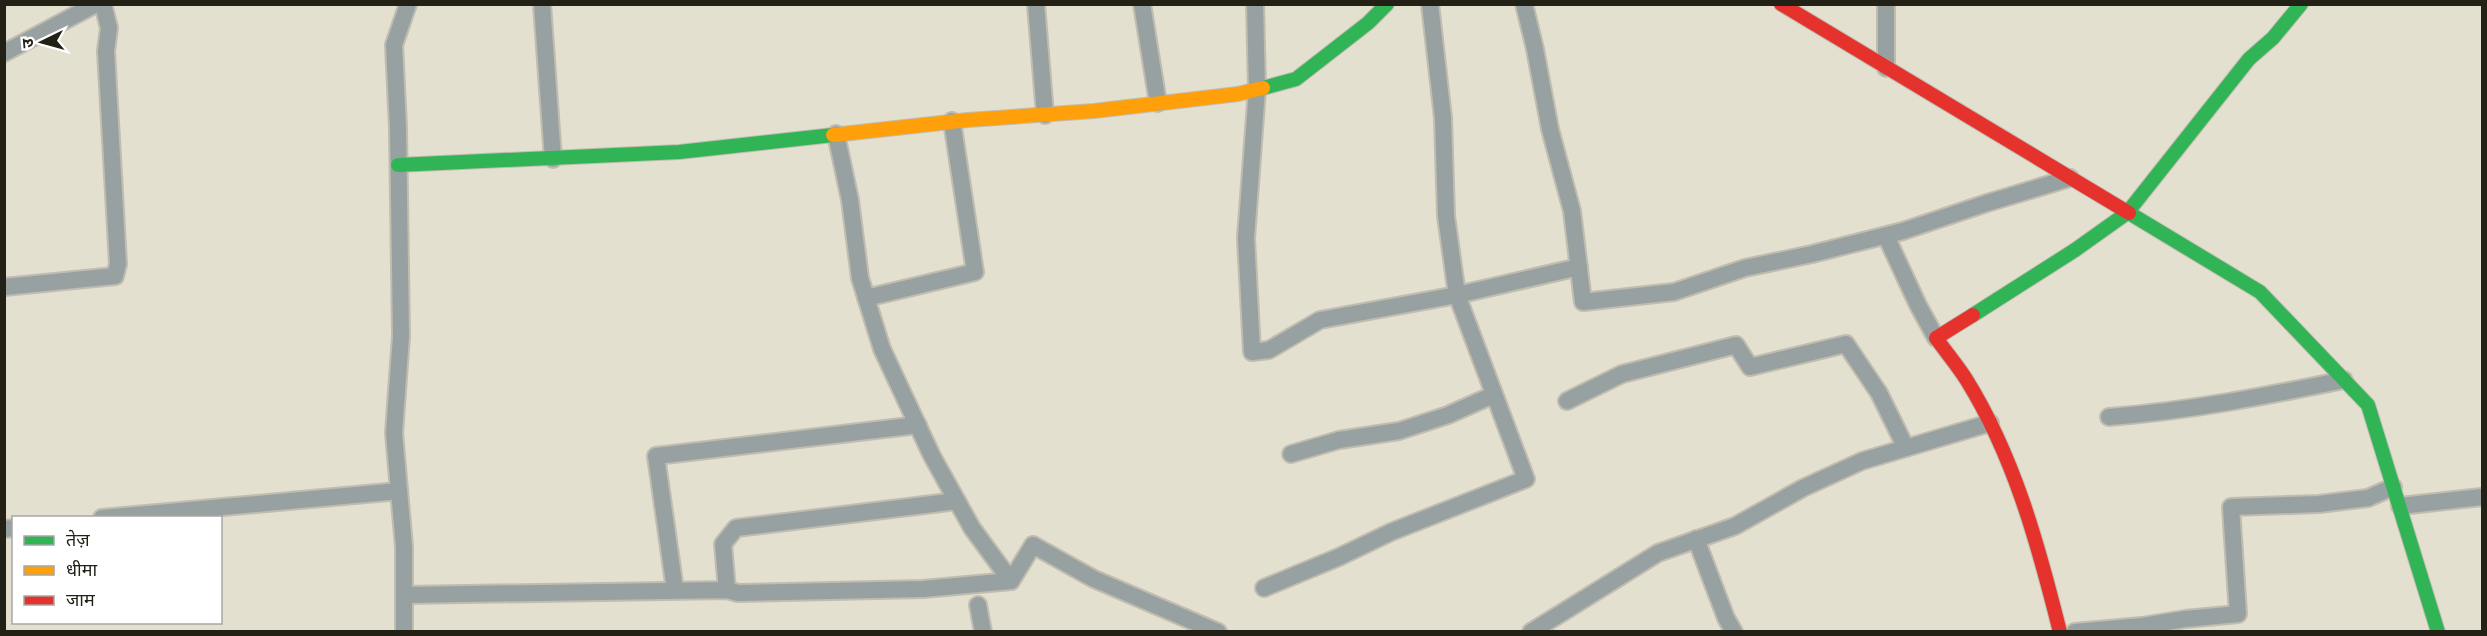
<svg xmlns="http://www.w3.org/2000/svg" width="2487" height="636" viewBox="0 0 2487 636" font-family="Georgia,'Noto Sans Devanagari',serif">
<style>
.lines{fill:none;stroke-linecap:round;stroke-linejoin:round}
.street-casing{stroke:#c0bdb0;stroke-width:20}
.fast-casing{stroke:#c0bdb0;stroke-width:16}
.slow-casing{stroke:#c0bdb0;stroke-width:16}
.jam-casing{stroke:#c0bdb0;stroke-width:16}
.street{stroke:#98a1a1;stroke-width:16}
.fast{stroke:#30b455;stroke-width:14}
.slow{stroke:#ff9f0a;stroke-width:14}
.jam{stroke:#e5322d;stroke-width:14}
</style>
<rect width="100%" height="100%" fill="#e4e0d0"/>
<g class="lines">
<defs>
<g id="street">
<polyline points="542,4 553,159"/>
<polyline points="1036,4 1045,115"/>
<polyline points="1142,4 1158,103"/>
<polyline points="1255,4 1257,89 1246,238 1252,352 1269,350 1320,320 1457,295 1579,267"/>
<polyline points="1524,4 1535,49 1550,129 1572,211 1583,302 1674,292 1745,268 1812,254 1903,231 1987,203 2070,178"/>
<polyline points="4,53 96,4"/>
<polyline points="1886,68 1886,4"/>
<polyline points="836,134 850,200 860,278 882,349 932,456 972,528 1011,581 1033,545 1094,579 1218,632"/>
<polyline points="1886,236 1918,305 1936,338"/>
<polyline points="4,287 115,276 118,264 106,51 109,28 103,4"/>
<polyline points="866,298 975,272 952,121"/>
<polyline points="1567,401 1622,374 1736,345 1750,367 1846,344 1879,393 1905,446"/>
<path d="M2109 417C2188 411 2266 396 2344 380"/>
<polyline points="1291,454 1339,440 1399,431 1448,415 1493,395"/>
<polyline points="2400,506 2482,497"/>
<polyline points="102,518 399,491"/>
<polyline points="4,529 14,528"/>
<polyline points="1696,539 1726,618 1734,632"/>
<polyline points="1264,588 1339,557 1391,532 1526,479 1457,295 1446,216 1443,118 1430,4"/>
<polyline points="675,590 656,456 918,425"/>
<polyline points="727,590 723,544 736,528 957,501"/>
<polyline points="404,595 727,590 738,593 923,589 1011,581"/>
<polyline points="978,605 983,632"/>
<polyline points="404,632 404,547 394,433 401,336 398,128 394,45 408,4"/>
<polyline points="1531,632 1658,553 1735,526 1803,488 1862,461 1990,423"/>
<polyline points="2075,632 2142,626 2185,619 2238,614 2231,507 2319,504 2368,498 2393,487"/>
</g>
<g id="fast">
<polyline points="1263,88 1296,79 1368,23 1387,4"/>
<polyline points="398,165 679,152 833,135"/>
<polyline points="2129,213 2260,292 2368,405 2438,632"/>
<polyline points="1973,315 2075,250 2127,213 2249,59 2273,38 2301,4"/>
</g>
<polyline id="slow" points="833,135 968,120 1094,111 1238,94 1263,88"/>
<g id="jam">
<polyline points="1781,4 2129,213"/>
<path d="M1973 315 1936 338C1946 352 1957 365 1966 379 2014 456 2038 544 2060 632"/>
</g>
</defs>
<use href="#street" class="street-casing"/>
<use href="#fast" class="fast-casing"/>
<use href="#slow" class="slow-casing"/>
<use href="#jam" class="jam-casing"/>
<use href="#street" class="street"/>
<use href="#fast" class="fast"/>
<use href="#slow" class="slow"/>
<use href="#jam" class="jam"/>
</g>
<rect width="2487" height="636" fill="none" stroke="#232116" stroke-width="12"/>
<rect x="12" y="516" width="210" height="108" fill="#ffffff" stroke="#a7a6a2" stroke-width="1.5"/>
<rect x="24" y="536" width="30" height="9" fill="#30b455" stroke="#a7a6a2" stroke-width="1.5"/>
<text x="66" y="546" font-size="18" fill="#232116">तेज़</text>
<rect x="24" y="566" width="30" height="9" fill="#ff9f0a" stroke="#a7a6a2" stroke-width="1.5"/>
<text x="66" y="576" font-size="18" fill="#232116">धीमा</text>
<rect x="24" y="596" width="30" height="9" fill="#e5322d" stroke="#a7a6a2" stroke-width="1.5"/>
<text x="66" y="606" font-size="18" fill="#232116">जाम</text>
<g transform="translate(42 42) rotate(265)" stroke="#ffffff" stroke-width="4.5" paint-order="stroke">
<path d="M0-4.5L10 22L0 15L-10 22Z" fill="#232116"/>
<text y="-9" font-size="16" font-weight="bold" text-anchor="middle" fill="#232116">उ</text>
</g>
</svg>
